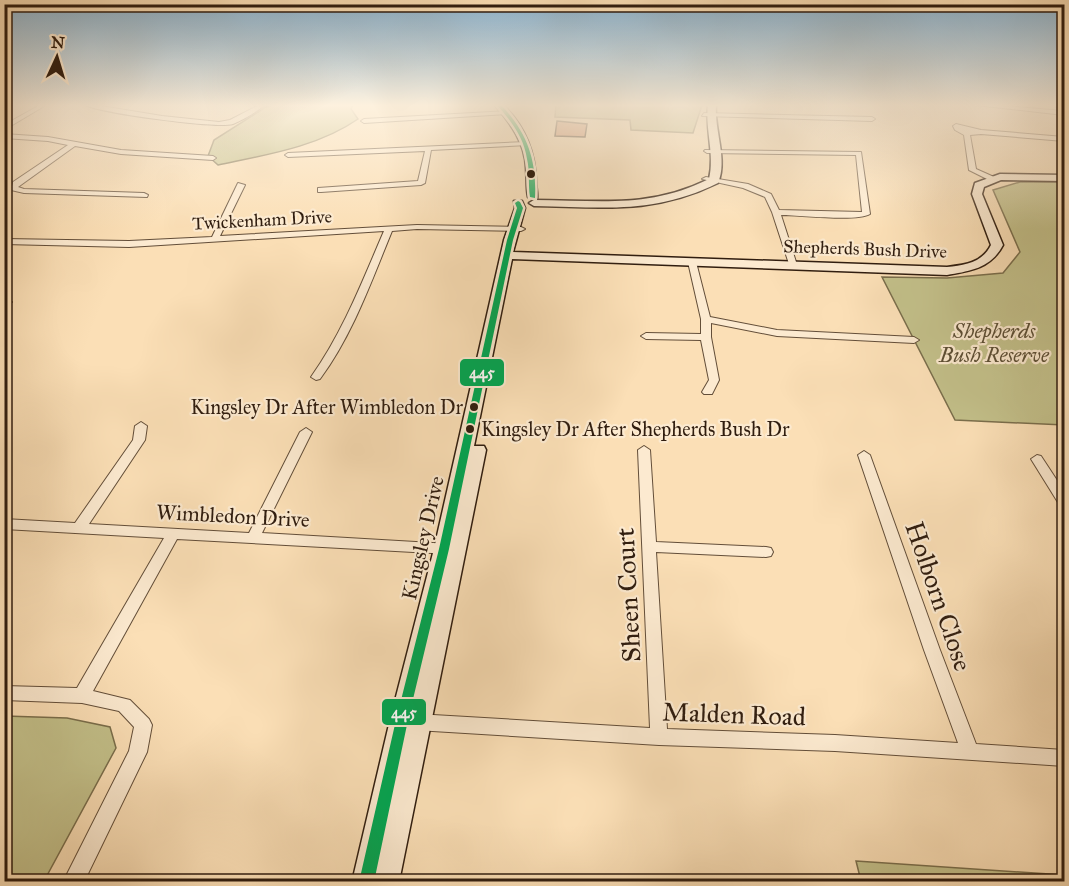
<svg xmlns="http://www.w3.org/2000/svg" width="1069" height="886" viewBox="0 0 1069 886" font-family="'IM FELL Great Primer',serif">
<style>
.green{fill:#c3c08a;stroke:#7a6e4c;stroke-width:1.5}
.building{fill:#d48e68;stroke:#301d0f;stroke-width:1.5}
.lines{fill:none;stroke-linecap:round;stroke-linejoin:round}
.street-casing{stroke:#634e39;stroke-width:2}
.secondary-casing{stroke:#301d0f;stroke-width:3}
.street{fill:#fcead0;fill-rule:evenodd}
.secondary{fill:#fcead0;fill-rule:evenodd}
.bus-1-casing{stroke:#fcead0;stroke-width:5}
.bus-1{fill:#00a651;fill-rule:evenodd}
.bus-dot{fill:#301d0f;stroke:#fcead0;stroke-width:2}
.labels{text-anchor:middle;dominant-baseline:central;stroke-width:4.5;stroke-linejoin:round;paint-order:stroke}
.far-street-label{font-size:18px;fill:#301d0f;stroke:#fcead0}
.bus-label{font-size:20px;fill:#301d0f;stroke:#fcead0;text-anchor:end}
.park-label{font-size:21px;font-style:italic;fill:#5c4e34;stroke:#fcead0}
.street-label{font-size:21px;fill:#301d0f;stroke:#fcead0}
.near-street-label{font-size:26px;fill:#301d0f;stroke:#fcead0}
.line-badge{stroke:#fcead0;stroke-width:2}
.badge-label{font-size:16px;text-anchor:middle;font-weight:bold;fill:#fff}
</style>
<rect width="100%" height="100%" fill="#fbdfb6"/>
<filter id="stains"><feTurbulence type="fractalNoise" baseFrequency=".00333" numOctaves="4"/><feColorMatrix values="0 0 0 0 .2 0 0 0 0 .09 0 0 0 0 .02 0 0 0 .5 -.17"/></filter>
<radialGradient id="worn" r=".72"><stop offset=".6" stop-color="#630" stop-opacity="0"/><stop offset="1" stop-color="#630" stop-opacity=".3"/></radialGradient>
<g class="green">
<path d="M269 105H353L351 109 358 119C318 147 265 155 218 165L208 156 214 140Z"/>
<polygon points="556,105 702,105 693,133 631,130 630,120 555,117"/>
<polygon points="1020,182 1064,182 1064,425 955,420 882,277 947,278 1003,273 1020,252 993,190"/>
<polygon points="5,716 67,718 110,727 116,748 44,881 5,881"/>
<polygon points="856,861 1064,875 1064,881 861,881"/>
</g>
<polygon class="building" points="557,121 587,124 585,137 555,136"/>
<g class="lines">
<defs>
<g id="street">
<polygon points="40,105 46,105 4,130 4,125"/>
<path d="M85 105H95L162 116 219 122 230 120 259 105H265C256 112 243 120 233 124 215 129 102 113 85 105Z"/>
<polygon points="976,105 993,105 1064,111 1064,115"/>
<polygon points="509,111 507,114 364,123 361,121 364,119"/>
<polygon points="704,113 872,117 875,119 872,121 702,116"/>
<polygon points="956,124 981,130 1064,137 1064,141 981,134 970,135 976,169 994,177 994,181 991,181 969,170 964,135 955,130 953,126"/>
<polygon points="4,134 48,137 121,150 213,156 216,158 213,160 121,154 75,146 18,187 24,189 144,193 148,195 147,197 24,193 11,190 13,182 68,145 48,141 4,138"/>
<polygon points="526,142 528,143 528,145 431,150 425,183 421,185 321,192 318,192 318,188 418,181 425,151 288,157 285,155 288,153"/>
<path d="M705 150 861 152 870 214C857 222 799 215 781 215L797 265 790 267 772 212 765 197 743 188 702 179 706 177 748 184 771 194 779 210 862 212 856 155 707 153 704 151Z"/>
<path d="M238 183 245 185 220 236 417 225 521 227 525 229 521 231 417 229 392 231C371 282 353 334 320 379L316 380 311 377C343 332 362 282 384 231L129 247 4 244V239L129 241 212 237Z"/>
<polygon points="692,259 696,262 710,317 777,330 914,337 919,340 914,343 777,336 711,323 711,337 719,380 712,394 704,394 702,392 709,380 701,340 646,339 641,336 646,333 701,334 701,319 688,262"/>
<polygon points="7,299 12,302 4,308 4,300"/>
<polygon points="141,422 147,426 145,440 89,524 249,533 300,432 306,428 312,432 262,533 450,544 455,545 457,549 455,553 450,554 177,539 93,691 130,700 149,719 152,725 147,752 84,882 63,882 129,751 134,727 119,711 82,703 4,700 4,686 77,688 164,538 4,529 4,519 75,523 133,440 135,426"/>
<polygon points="644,446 650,450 656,542 766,547 771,548 773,552 771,556 766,557 656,552 667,729 835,735 958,743 924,650 858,455 864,451 870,455 940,650 976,744 1064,750 1064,766 835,751 659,745 416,730 410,728 407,722 410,716 416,714 650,728 638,450"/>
<polygon points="1037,455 1041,456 1064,491 1064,505 1059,504 1031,459"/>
</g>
<g id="secondary">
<path d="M495 105H503C525 126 535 151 536 181 536 187 538 194 537 199L528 197C526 187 527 178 526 168 525 143 511 124 495 105Z"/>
<path d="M708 105H716C714 130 728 160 718 183 653 215 603 207 534 206L529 203 534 200C599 200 648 209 709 179 715 155 705 130 708 105Z"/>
<polygon points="1056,105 1064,105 1064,116 1061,116"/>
<path d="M1000 174 1064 175V181L1001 180 984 187 982 194 1003 245C991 268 971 271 947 275L512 259 474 446H484L486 450 399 882H352L390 720 434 549 504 240 515 208 514 201H522L525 208 513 252 947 267C965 265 982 263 991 245L972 194 975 183Z"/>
</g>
</defs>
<use href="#street" class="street-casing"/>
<use href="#secondary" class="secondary-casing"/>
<use href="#street" class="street"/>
<use href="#secondary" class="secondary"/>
<defs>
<g id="bus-1">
<path d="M497 105H501C527 132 537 160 535 198L530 197C528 184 530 171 527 159 524 137 511 121 497 105Z"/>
<polygon points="518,201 520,202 523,208 513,240 449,549 408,720 374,882 359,882 396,720 439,549 507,240 517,208 515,203"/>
</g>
</defs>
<use href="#bus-1" class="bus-1-casing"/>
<use href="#bus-1" class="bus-1"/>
</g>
<linearGradient id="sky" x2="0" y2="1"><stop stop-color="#8cb6d4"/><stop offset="0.46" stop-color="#fdf1de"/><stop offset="1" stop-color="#fdf1de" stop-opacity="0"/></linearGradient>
<rect width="1069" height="229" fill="url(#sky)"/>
<g class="bus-dot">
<circle cx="531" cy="174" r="5"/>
<circle cx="474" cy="407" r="5"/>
<circle cx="470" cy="429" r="5"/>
</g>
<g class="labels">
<g class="far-street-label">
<text transform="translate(262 220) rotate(-3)">Twickenham Drive</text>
<text transform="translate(865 249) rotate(2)">Shepherds Bush Drive</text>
</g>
<g class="bus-label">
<text x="463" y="407">Kingsley Dr After Wimbledon Dr</text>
<text x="481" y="429" text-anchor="start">Kingsley Dr After Shepherds Bush Dr</text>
</g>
<g class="park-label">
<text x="994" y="331">Shepherds<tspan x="994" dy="24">Bush Reserve</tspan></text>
</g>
<g class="street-label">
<text transform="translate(233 516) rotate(3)">Wimbledon Drive</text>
<text transform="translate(423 538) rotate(-77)">Kingsley Drive</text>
</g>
<g class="near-street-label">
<text transform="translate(628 595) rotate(-93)">Sheen Court</text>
<text transform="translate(939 596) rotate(71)">Holborn Close</text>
<text transform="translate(734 714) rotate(2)">Malden Road</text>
</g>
</g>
<g class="line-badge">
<rect x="459" y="358" width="46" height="29" rx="6" fill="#00a651"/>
<rect x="381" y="698" width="46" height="28" rx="6" fill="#00a651"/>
</g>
<g class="badge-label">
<text x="482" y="378">445</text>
<text x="404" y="718">445</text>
</g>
<rect width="1069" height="886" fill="none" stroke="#fbdfb6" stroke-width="24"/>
<rect x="6" y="6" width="1057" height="874" fill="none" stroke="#301d0f" stroke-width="3"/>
<rect x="12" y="12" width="1045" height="862" fill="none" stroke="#301d0f" stroke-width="1.5"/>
<g transform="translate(57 57) rotate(4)" stroke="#fcead0" stroke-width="4.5" paint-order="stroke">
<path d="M0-4.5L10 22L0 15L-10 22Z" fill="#301d0f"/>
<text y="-9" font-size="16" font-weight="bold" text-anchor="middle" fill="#301d0f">N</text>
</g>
<rect width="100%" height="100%" filter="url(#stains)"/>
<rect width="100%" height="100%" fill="url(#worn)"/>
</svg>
